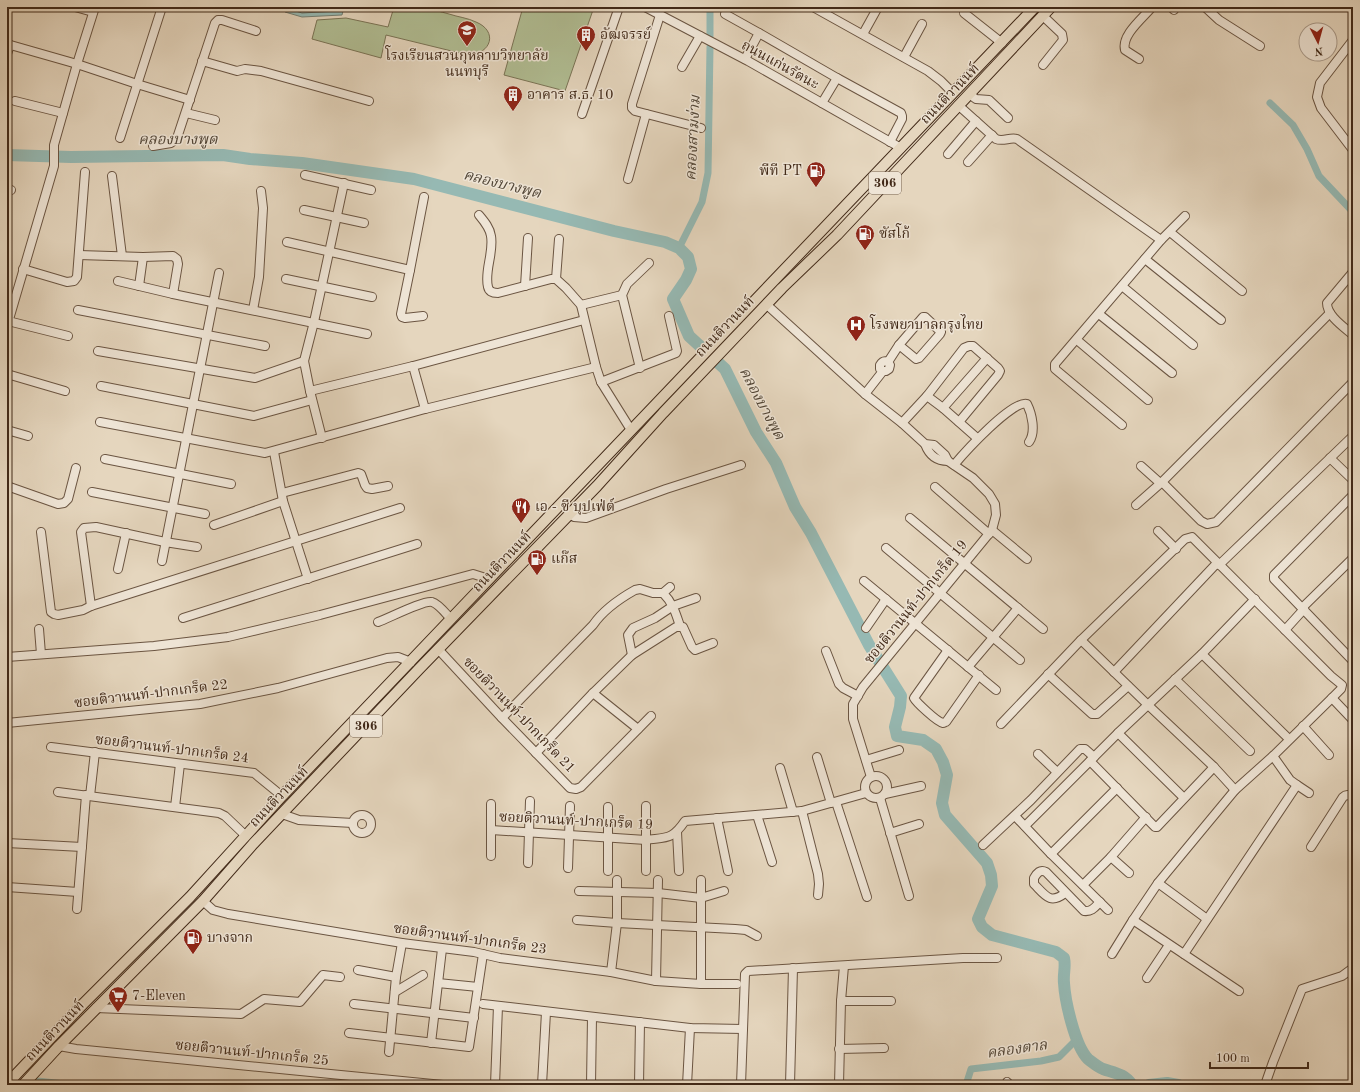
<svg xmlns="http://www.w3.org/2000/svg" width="1360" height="1092" viewBox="0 0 1360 1092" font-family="'Old Standard TT','Noto Serif Thai',serif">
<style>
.green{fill:#b1be94;stroke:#7a7456}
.water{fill:#96b9b3;stroke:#748075}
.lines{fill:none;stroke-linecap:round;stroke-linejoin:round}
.shore{stroke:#6c7266;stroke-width:1}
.canal{stroke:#96b9b3;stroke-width:7}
.river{stroke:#96b9b3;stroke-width:12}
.minor-casing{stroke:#6b5542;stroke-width:10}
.major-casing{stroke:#422a19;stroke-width:12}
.minor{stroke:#eee4d5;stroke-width:8}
.major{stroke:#e5d6be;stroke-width:10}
.labels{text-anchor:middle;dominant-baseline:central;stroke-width:3;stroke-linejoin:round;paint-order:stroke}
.shield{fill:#eee4d5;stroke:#766251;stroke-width:1}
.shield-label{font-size:13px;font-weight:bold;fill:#422a19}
.poi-label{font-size:14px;fill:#422a19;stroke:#eee4d5;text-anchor:start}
.street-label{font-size:14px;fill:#422a19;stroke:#eee4d5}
.water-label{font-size:15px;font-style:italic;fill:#534738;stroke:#eee4d5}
</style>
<rect width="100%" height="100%" fill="#e5d6be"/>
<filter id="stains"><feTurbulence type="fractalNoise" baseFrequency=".005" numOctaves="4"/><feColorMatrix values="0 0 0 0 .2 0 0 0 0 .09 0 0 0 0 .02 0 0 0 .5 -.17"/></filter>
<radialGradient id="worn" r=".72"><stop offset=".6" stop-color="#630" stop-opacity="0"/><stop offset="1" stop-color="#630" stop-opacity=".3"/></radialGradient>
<g class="green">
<path d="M394 7C403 7 413 6 422 7 431 8 440 12 449 14 458 17 468 18 476 22 498 31 492 54 468 55L386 35 381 58 312 39 317 20 346 18 388 27Z"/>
<polygon points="523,7 594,7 565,91 504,75"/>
</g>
<polygon class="water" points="284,7 344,7 342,15 302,17 285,12"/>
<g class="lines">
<polyline class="shore" points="288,7 289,9 302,13 338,11 340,7"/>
<g class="canal">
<polyline points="710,36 710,7"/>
<polyline points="1270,103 1293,125 1307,149 1319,176 1353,212"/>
<polyline points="679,248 702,202 708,173 710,47"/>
<polyline points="37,1081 74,1085"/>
<polyline points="966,1085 971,1069 1041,1061 1059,1057 1076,1040"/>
</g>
<g class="river">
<path d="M7 155 71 157 223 155 250 159 302 163 414 179 614 231 665 242 679 248 688 257 691 269 686 280 673 299 689 336 725 369 756 432 776 463 795 507 811 533 869 645 901 696 900 707 895 727 897 736 923 740 936 749 943 762 947 775 942 803 945 815 987 863 991 875 992 886 978 919 982 927 992 935 1056 952 1064 958C1066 967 1063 974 1064 983 1065 1001 1075 1046 1088 1059 1092 1062 1098 1067 1103 1069 1115 1073 1125 1074 1132 1085"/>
<polyline points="1149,1085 1167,1083 1178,1085"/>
</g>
<defs>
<g id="minor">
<polyline points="75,7 93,12"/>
<polyline points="645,7 748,61 901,148"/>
<polyline points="813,7 928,71 941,81 953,93"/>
<polyline points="1171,7 1174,10"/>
<polyline points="1205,7 1219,20 1260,46"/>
<polyline points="964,13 1002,43"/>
<polyline points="725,14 759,33 745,59"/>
<polyline points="660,15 632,104 632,108 635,111 701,128"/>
<polyline points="759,33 837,78 901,113 902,116 902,119 890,142"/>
<polyline points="863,34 878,7"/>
<polyline points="1353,40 1320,83 1317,97 1321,108 1353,150"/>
<polyline points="7,44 77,64 137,84 190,100"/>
<polyline points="7,54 10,45"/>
<polyline points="904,57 922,24"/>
<path d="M1139 59 1125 50C1121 35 1143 18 1152 7"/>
<polyline points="202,61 237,71 245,69 261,71 369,101"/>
<polyline points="1043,65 1063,40 1062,34 1043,16"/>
<polyline points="682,67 700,36"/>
<polyline points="969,94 976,99 989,100 1008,118"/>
<polyline points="15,101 63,113"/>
<polyline points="822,103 837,78"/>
<path d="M958 105 996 139C1003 142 1010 137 1017 139L1161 240"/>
<polyline points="186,113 215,120"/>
<polyline points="582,114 619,7"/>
<polyline points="120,138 162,7"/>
<polyline points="153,146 171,143 177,138 215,23 218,20 222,20 256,31"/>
<polyline points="948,154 976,121"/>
<polyline points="968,162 992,135"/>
<polyline points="305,175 371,190"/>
<polyline points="112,176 122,256"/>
<polyline points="628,179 646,114"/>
<polyline points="7,189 11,190"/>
<polyline points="304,210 364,223"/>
<path d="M479 215C484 221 490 228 491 236 494 253 484 271 488 287 489 292 494 293 498 293L551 279H556L566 288 581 305 596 367 601 382 631 430"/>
<polyline points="1170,232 1242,291"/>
<polyline points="287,242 410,270 401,314 402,317 405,318 423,316"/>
<polyline points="79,255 143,257 173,256 177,259 178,264 173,294"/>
<polyline points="1145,259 1221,320"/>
<polyline points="23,269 67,282 74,281 77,277 85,172"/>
<polyline points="410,270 424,197"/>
<path d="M1353 272 1327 303C1327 316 1344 327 1353 335"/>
<polyline points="286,279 372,297"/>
<polyline points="556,279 559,239"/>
<polyline points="118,281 173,294 367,334"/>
<polyline points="139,286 143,257"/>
<polyline points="525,286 528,238"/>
<polyline points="1122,286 1193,345"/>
<polyline points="581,305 622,295"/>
<polyline points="767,305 865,394 902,423 925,444 934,445 945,455 948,461 973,478 989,494 995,504 996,515 992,530 863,687 853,704 853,719 871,777"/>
<polyline points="78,310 265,346"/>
<polyline points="253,310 259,277 263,208 261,191"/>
<polyline points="1099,314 1172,373"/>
<polygon points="923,317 925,317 941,332 940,334 919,358 916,359 899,345"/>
<polyline points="8,321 68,336"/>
<polyline points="7,326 54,166 54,145 77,64 95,7"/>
<polyline points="1077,340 1148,400"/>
<polyline points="98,351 255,378 304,361"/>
<polyline points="888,362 899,345"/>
<polyline points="413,366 425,409"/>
<polyline points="640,368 622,295 627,284 649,263"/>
<polyline points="7,374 65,391"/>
<polyline points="601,382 676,353 677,351 669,316"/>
<polyline points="101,386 254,416 312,400"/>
<polyline points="310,391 413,366 584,320"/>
<path d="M865 394 883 371H886L889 369 890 365C887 360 883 360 880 365V369L883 371"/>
<polyline points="927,396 964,348 969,346 973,346 998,368 1000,371 998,375 959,422"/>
<polyline points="943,408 987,358"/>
<polyline points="100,422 265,453 425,409 596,367"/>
<polyline points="902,423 927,396 943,408 977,438"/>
<polyline points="1122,425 1055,369 1055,364 1161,240 1185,216"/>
<polyline points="7,430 28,436"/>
<polyline points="322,438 310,391 304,361 314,322 344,183"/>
<path d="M925 444C929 455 936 461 948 461"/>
<polyline points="274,452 283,501 308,579"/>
<polyline points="1330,458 1353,480"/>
<polyline points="105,459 231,484"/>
<path d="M954 465C964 453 1013 399 1027 404 1032 414 1036 432 1029 442"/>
<polyline points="1141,466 1160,483"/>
<polyline points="1162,482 1201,521 1207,524 1216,522 1353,382"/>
<polyline points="7,486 58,504 64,503 68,499 76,468"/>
<polyline points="935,487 989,534"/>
<polyline points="92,492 205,514"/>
<polyline points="282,493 358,473 361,474 365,485 367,488 372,489 388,486"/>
<polyline points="1353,495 1274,575 1274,579 1353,661"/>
<polyline points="1136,505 1162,482 1330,313"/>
<polyline points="569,513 574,517 586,518 666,489 741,465"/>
<polyline points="910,518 1043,629"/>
<polyline points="214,525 283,501"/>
<polyline points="992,530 1027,559"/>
<polyline points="1158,531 1176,549"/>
<polyline points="41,532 51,612 54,614 58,615 83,610 91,606 400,508"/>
<polyline points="886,548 1020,660"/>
<polyline points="162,561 219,273"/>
<polyline points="1219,565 1353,436"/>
<polyline points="118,569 126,533"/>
<polyline points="864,581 996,690"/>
<path d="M663 593C673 603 676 614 680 626"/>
<polyline points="696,598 673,606 655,618 633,628 628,635 632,655 676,627 683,627 692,647 695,650 713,643"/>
<polyline points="91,606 81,532 84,528 96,527 165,542 197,547"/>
<polyline points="1302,608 1353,558"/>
<polyline points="183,618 417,544"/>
<path d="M378 622C389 618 424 600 432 602 439 604 446 614 451 619"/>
<polyline points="866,628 886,599"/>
<polyline points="39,629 41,654"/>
<polyline points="1285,630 1304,609"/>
<polyline points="1081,640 1148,705 1214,767 1235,790"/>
<polyline points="438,649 502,718 570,788 576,789 581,787 651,716"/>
<path d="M948 650 914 698C916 702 937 722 943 723 944 723 945 722 946 722L979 675"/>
<polyline points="826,651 839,684 843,688 858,696"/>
<polyline points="1202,654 1289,739"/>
<polyline points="7,657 154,646 228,637 320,615 473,574 489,579"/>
<polyline points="968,667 1018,608"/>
<polyline points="1114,672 1217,563"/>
<polyline points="1048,674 1092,714 1097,714 1128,686"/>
<polyline points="1175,679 1250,751"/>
<polyline points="593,693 638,729"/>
<polyline points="1332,698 1352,719"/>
<path d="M502 718 593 625C604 609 619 599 635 590L640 589 653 593H663L670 587"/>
<polyline points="7,723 200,704 278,688 387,658 398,657 411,662"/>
<polyline points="1001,724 1081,640 1185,539 1192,537 1331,676 1342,685 1341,689 1332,698 1273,756 1235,790 1158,883 1133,920 1112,954"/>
<polyline points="1303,726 1329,755"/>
<polyline points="1118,733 1184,798"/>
<polyline points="51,747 254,773 282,796"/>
<polyline points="536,753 593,693 632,655"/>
<polyline points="1038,754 1057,772"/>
<polyline points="817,757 831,803"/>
<polyline points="866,760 899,750"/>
<polyline points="1090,761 1155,827 1157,827 1214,767"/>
<polyline points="780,768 793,812"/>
<circle cx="876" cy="787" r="11"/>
<polyline points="1297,785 1309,793"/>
<polyline points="58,792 219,813 225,816 246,836"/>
<polyline points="885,794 921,786"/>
<polyline points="90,796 95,752"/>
<polyline points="880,798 909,896"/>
<polyline points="836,802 867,897"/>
<polyline points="646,806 646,871"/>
<polyline points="175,807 180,764"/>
<polyline points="802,811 818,874 819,884 818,895"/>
<polyline points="282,814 299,820 353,823"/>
<polyline points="757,815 772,862"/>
<circle cx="362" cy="824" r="9"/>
<polyline points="1015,816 1051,854 1108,910"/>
<polyline points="717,818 728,871"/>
<polyline points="1025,826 1118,733 1202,654 1255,599"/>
<path d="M491 830 646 840C667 837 672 840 685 821L802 811 866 793"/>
<polyline points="677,832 679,871"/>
<polyline points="890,833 919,824"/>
<polyline points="7,843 82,847"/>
<polyline points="983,845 1031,800 1080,749 1085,749 1094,757"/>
<path d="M1311 847 1343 797C1346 794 1349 795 1353 796"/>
<polyline points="1051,854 1117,788"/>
<polyline points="491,856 491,804"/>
<polyline points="1111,857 1129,873"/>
<polyline points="528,863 530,801"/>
<polyline points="568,868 570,806"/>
<polyline points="608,871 608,807"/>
<polyline points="1158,883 1207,919"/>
<polyline points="1083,885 1111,857 1146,817"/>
<polyline points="7,887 78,892"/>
<polyline points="579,891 658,893 701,898 724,891"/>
<path d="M1065 893C1050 905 1045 895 1034 884V878C1037 873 1040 869 1046 872L1084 911C1092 912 1095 907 1100 902"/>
<polyline points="203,901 213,910 228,914 402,943 474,952 500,958 611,972 656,981 701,984 737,984"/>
<polyline points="77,909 86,795"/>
<polyline points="577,920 617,923 735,929 746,930 757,936"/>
<polyline points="1133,920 1239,991"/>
<polyline points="1184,954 1297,785 1290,780 1273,756"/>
<polyline points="358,970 396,977"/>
<polyline points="611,972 617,923 617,880"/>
<polyline points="1147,978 1169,945"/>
<polyline points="656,981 658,880"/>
<polyline points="438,983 478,987"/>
<polyline points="701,984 701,880"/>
<polyline points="395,992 423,975"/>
<polyline points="841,1001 891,1001"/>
<polyline points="354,1004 474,1018"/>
<polyline points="483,1004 690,1028 743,1029"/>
<polyline points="96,1008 241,1014 264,999 300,1002 323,975 340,977"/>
<polyline points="349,1033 469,1047 483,954"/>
<polyline points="431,1043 442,949"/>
<polyline points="59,1046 76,1049 443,1085"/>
<polyline points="839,1049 884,1048"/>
<polyline points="389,1052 396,977 402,943"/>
<polyline points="1007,1082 1010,1085"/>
<polyline points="495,1085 498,1006"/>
<polyline points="542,1085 546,1012"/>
<polyline points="591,1085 592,1017"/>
<polyline points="639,1085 640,1022"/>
<polyline points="687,1085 690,1028"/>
<polyline points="741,1085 745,974 748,971 963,958 997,958"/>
<polyline points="790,1085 793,968"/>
<polyline points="839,1085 841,1001 844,966"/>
<polyline points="1265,1085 1273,1062 1302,989 1342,976 1353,968"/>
</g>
<g id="major">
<polyline points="7,1084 83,1004 190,897 282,796 1035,7"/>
<polyline points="23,1085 59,1046 203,901 253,844 419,669 597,486 663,413 782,288 837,235 1051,7"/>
</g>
</defs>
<use href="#minor" class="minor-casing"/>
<use href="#major" class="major-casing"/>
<use href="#minor" class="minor"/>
<use href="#major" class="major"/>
</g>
<defs>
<symbol id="school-pin" viewBox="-11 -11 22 30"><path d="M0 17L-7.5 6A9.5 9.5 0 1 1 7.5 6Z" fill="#8f2418" stroke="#eee4d5"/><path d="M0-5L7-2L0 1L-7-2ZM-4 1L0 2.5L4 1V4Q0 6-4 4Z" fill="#fff"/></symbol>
<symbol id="building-pin" viewBox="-11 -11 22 30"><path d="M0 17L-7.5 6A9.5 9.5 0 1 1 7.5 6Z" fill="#8f2418" stroke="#eee4d5"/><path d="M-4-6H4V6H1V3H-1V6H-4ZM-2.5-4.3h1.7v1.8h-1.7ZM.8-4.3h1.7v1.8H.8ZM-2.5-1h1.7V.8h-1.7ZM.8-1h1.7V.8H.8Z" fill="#fff"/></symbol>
<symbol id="fuel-pin" viewBox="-11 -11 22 30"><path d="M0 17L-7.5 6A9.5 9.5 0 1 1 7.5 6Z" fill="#8f2418" stroke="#eee4d5"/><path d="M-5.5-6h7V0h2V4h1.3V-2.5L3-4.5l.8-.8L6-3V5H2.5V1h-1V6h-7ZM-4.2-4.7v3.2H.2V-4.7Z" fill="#fff"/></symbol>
<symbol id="hospital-pin" viewBox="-11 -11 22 30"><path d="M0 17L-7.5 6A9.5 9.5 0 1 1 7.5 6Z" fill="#8f2418" stroke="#eee4d5"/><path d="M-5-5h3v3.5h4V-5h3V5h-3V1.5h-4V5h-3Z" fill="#fff"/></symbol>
<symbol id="restaurant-pin" viewBox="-11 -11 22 30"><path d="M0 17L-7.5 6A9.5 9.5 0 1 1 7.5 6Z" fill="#8f2418" stroke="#eee4d5"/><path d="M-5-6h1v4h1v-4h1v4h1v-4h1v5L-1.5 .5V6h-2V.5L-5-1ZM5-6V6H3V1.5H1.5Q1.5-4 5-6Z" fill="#fff"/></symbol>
<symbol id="supermarket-pin" viewBox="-11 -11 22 30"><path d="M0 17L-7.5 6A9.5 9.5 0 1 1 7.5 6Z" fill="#8f2418" stroke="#eee4d5"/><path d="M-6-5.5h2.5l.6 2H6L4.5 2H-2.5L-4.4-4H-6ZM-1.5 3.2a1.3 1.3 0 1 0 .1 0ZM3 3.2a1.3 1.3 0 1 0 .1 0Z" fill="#fff"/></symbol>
</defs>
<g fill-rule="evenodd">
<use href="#school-pin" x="456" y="19" width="22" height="30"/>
<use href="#building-pin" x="575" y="24" width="22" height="30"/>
<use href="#building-pin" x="502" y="84" width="22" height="30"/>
<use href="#fuel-pin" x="805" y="160" width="22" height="30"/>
<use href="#fuel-pin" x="854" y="223" width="22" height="30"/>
<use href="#hospital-pin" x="845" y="314" width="22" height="30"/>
<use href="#restaurant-pin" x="510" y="496" width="22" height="30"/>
<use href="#fuel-pin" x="526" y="548" width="22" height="30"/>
<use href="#fuel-pin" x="182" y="927" width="22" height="30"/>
<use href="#supermarket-pin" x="107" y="985" width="22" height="30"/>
</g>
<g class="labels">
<g class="shield">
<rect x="869" y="172" width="32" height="22" rx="3"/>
<rect x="350" y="715" width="32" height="22" rx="3"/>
</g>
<g class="shield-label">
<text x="885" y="183">306</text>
<text x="366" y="726">306</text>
</g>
<g class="poi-label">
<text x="600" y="35">อัฒจรรย์</text>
<text x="467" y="56" text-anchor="middle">โรงเรียนสวนกุหลาบวิทยาลัย<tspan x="467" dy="16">นนทบุรี</tspan></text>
<text x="527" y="95">อาคาร ส.ธ. 10</text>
<text x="802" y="171" text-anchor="end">พีที PT</text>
<text x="879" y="234">ซัสโก้</text>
<text x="870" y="325">โรงพยาบาลกรุงไทย</text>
<text x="535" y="507">เอ - ซี บุปเฟ่ต์</text>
<text x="551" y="559">แก๊ส</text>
<text x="207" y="938">บางจาก</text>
<text x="132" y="996">7-Eleven</text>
</g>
<g class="street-label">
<text transform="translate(780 65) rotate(29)">ถนนแก่นรัตนะ</text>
<text transform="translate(950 94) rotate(-46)">ถนนติวานนท์</text>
<text transform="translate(725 327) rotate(-46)">ถนนติวานนท์</text>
<text transform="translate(502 562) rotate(-46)">ถนนติวานนท์</text>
<text transform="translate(916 602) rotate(-51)">ซอยติวานนท์-ปากเกร็ด 19</text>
<text transform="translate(151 694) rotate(-7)">ซอยติวานนท์-ปากเกร็ด 22</text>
<text transform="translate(519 715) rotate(46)">ซอยติวานนท์-ปากเกร็ด 21</text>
<text transform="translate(172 749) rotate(7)">ซอยติวานนท์-ปากเกร็ด 24</text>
<text transform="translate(279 797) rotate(-46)">ถนนติวานนท์</text>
<text transform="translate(576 821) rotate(3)">ซอยติวานนท์-ปากเกร็ด 19</text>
<text transform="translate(470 939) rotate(8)">ซอยติวานนท์-ปากเกร็ด 23</text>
<text transform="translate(55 1031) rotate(-46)">ถนนติวานนท์</text>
<text transform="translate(252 1053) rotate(6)">ซอยติวานนท์-ปากเกร็ด 25</text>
</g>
<g class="water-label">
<text transform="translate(694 138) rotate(-87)">คลองสามง่าม</text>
<text x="178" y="140">คลองบางพูด</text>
<text transform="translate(502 185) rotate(14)">คลองบางพูด</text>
<text transform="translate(761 404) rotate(62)">คลองบางพูด</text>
<text transform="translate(1017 1050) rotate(-8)">คลองตาล</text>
</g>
</g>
<rect width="1360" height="1092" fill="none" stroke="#e5d6be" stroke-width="24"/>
<rect x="8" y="8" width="1344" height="1076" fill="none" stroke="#422a19" stroke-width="2"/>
<rect x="12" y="12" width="1336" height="1068" fill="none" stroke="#422a19"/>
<g transform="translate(1318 42) rotate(174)"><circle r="19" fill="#eee4d5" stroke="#a99a8a"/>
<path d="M0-3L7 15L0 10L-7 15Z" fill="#8f2418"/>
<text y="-6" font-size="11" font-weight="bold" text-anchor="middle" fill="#422a19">N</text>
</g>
<path d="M1210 1062v6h98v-6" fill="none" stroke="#422a19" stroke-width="2"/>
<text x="1216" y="1062" font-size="12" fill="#422a19" stroke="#eee4d5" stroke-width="3" paint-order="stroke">100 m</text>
<rect width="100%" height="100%" filter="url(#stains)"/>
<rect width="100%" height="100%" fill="url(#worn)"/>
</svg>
